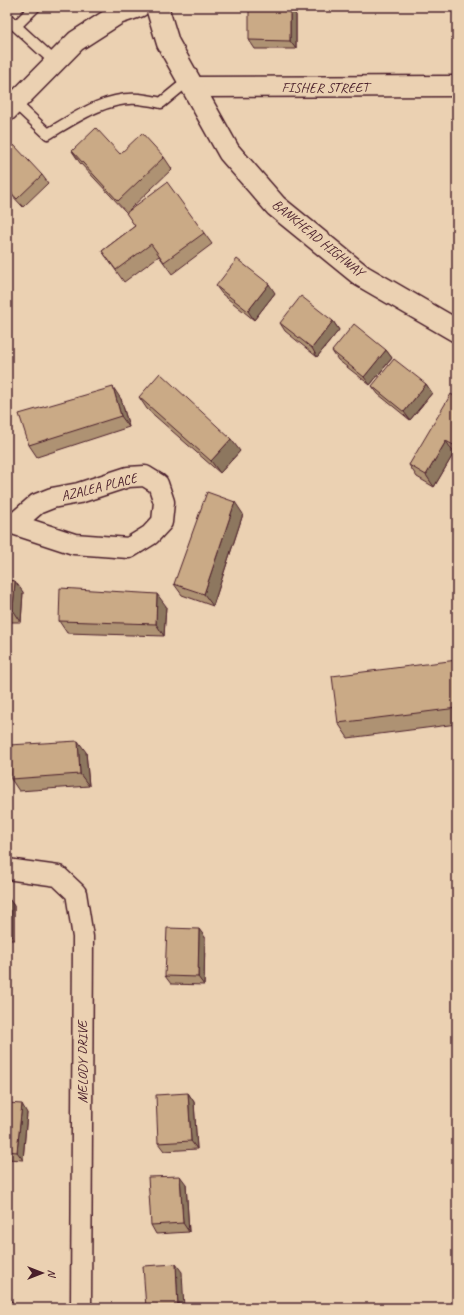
<svg xmlns="http://www.w3.org/2000/svg" width="464" height="1315" viewBox="0 0 464 1315" font-family="Caveat,sans-serif">
<style>
.lines{fill:none;stroke-linecap:round;stroke-linejoin:round}
.service-casing{stroke:#4a1f2b;stroke-width:13}
.minor-casing{stroke:#4a1f2b;stroke-width:23}
.secondary-casing{stroke:#4a1f2b;stroke-width:25}
.service{stroke:#ebd1b2;stroke-width:10}
.minor{stroke:#ebd1b2;stroke-width:20}
.secondary{stroke:#ebd1b2;stroke-width:22}
.wall{fill:#ae9273;stroke:#4a1f2b}
.shaded-wall{fill:#8d775e;stroke:#4a1f2b}
.building{fill:#caaa86;stroke:#4a1f2b}
.labels{text-anchor:middle;dominant-baseline:central;stroke-width:3;stroke-linejoin:round;paint-order:stroke}
.street-label{font-size:14px;fill:#4a1f2b;stroke:#ebd1b2}
</style>
<rect width="100%" height="100%" fill="#ebd1b2"/>
<filter id="ink" filterUnits="userSpaceOnUse"><feTurbulence type="fractalNoise" baseFrequency=".025" numOctaves="2"/><feDisplacementMap in="SourceGraphic" scale="8" xChannelSelector="R" yChannelSelector="G"/><feConvolveMatrix kernelMatrix="1 2 1 2 8 2 1 2 1" color-interpolation-filters="sRGB"/></filter>
<g filter="url(#ink)">
<g class="lines">
<defs>
<g id="service">
<polyline points="7,18 55,62"/>
<polyline points="16,26 35,7"/>
<path d="M15 103 48 134C75 118 106 96 139 99 147 100 154 101 161 103L189 80"/>
</g>
<g id="minor">
<polyline points="193,87 457,86"/>
<polyline points="7,111 76,41 118,14 139,7"/>
<polyline points="7,522 74,544 129,548 150,535 162,522 164,502 158,484 145,476 128,477 79,493 52,498 37,504 14,524"/>
<polyline points="7,869 58,876 76,893 83,937 81,1308"/>
</g>
<polyline id="secondary" points="157,7 168,43 229,152 276,206 362,276 457,331"/>
</defs>
<use href="#service" class="service-casing"/>
<use href="#minor" class="minor-casing"/>
<use href="#secondary" class="secondary-casing"/>
<use href="#service" class="service"/>
<use href="#minor" class="minor"/>
<use href="#secondary" class="secondary"/>
</g>
<g class="wall">
<polygon points="296,15 296,49 255,49 249,40"/>
<polygon points="72,151 164,157 172,169 129,210 204,233 212,244 172,274 159,256 124,282 102,251 135,226 126,212 80,163"/>
<polygon points="7,152 42,175 48,183 23,207 7,190"/>
<polygon points="216,286 275,293 254,320 222,294"/>
<polygon points="333,321 339,330 317,357 285,331 280,323"/>
<polygon points="386,350 392,358 370,385 338,360 332,351"/>
<polygon points="426,384 432,393 410,420 378,394 372,386"/>
<polygon points="139,397 240,451 220,473 147,409"/>
<polygon points="457,398 457,454 454,453 434,487 417,477 409,465"/>
<polygon points="121,399 129,427 37,457 29,445"/>
<polygon points="243,514 213,606 182,595 174,584"/>
<polygon points="7,580 23,592 21,622 7,622"/>
<polygon points="166,606 164,636 67,633 59,621"/>
<polygon points="457,660 457,724 348,738 338,723"/>
<polygon points="86,752 89,786 19,791 11,779"/>
<polygon points="7,896 14,906 14,940 7,940"/>
<polygon points="205,937 204,985 171,984 165,976"/>
<polygon points="188,1093 194,1102 197,1149 164,1151 158,1143"/>
<polygon points="7,1103 27,1113 23,1160 7,1159"/>
<polygon points="186,1184 189,1232 156,1234 151,1225"/>
</g>
<g class="shaded-wall">
<polygon points="290,7 296,15 296,49 290,41"/>
<polygon points="269,284 275,293 254,320 248,311"/>
<polygon points="333,321 339,330 317,357 312,348"/>
<polygon points="386,350 392,358 370,385 364,377"/>
<polygon points="426,384 432,393 410,420 404,412"/>
<polygon points="113,387 121,399 129,427 121,416"/>
<polygon points="231,439 240,451 220,473 211,461"/>
<polygon points="446,441 454,453 434,487 426,475"/>
<polygon points="235,502 243,514 213,606 204,594"/>
<polygon points="15,581 23,592 21,622 13,610"/>
<polygon points="157,594 166,606 164,636 156,624"/>
<polygon points="78,741 86,752 89,786 80,774"/>
<polygon points="7,896 14,906 14,940 7,930"/>
<polygon points="199,929 205,937 204,985 198,977"/>
<polygon points="188,1093 194,1102 197,1149 191,1141"/>
<polygon points="22,1104 27,1113 23,1160 17,1152"/>
<polygon points="180,1176 186,1184 189,1232 183,1223"/>
<polygon points="176,1264 182,1272 184,1308 178,1308"/>
<polygon points="7,1294 13,1303 13,1308 7,1308"/>
</g>
<g class="building">
<polygon points="249,7 290,7 290,41 249,40"/>
<polygon points="96,128 120,154 142,133 164,157 118,201 72,151"/>
<polygon points="14,145 42,175 17,199 7,188 7,152"/>
<polygon points="167,182 204,233 164,262 151,244 116,270 102,251 135,226 126,213"/>
<polygon points="237,259 269,284 248,311 216,286"/>
<polygon points="301,296 333,321 312,348 280,323"/>
<polygon points="354,324 386,350 364,377 332,351"/>
<polygon points="394,359 426,384 404,412 372,386"/>
<polygon points="160,373 231,439 211,461 139,397"/>
<polygon points="113,387 121,416 29,445 19,414"/>
<polygon points="451,394 457,398 457,447 446,441 426,475 409,465"/>
<polygon points="207,492 235,502 204,594 174,584"/>
<polygon points="7,580 15,581 13,610 7,610"/>
<polygon points="60,588 157,594 156,624 59,621"/>
<polygon points="457,660 457,708 338,723 332,676"/>
<polygon points="78,741 80,774 11,779 9,745"/>
<polygon points="167,928 199,929 198,977 165,976"/>
<polygon points="188,1093 191,1141 158,1143 156,1095"/>
<polygon points="7,1103 22,1104 17,1152 7,1151"/>
<polygon points="180,1176 183,1223 151,1225 148,1177"/>
<polygon points="176,1264 178,1308 146,1308 143,1266"/>
</g>
</g>
<g class="labels">
<g class="street-label">
<text x="325" y="87">FISHER STREET</text>
<text transform="translate(318 238) rotate(39)">BANKHEAD HIGHWAY</text>
<text transform="translate(99 487) rotate(-14)">AZALEA PLACE</text>
<text transform="translate(82 1062) rotate(-90)">MELODY DRIVE</text>
</g>
</g>
<rect width="464" height="1315" fill="none" stroke="#ebd1b2" stroke-width="24"/>
<rect x="12" y="12" width="440" height="1291" fill="none" stroke="#4a1f2b" stroke-width="1.5" filter="url(#ink)"/>
<g transform="translate(42 1273) rotate(90)" stroke="#ebd1b2" stroke-width="3" paint-order="stroke">
<path d="M0-3L7 15L0 10L-7 15Z" fill="#4a1f2b"/>
<text y="-6" font-size="11" font-weight="bold" text-anchor="middle" fill="#4a1f2b">N</text>
</g>
</svg>
